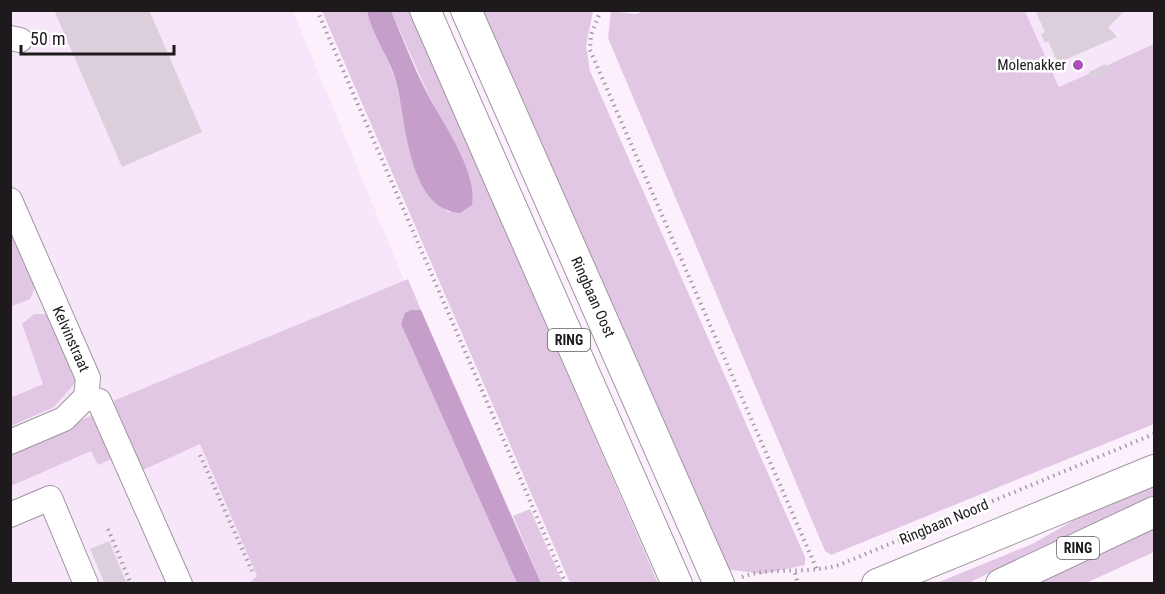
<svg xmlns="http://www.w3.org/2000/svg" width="1165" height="594" viewBox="0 0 1165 594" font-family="'Roboto Condensed',sans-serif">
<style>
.built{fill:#f7e6f9}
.green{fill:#e2c7e5}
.water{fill:#c59eca}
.building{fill:#dacfdb}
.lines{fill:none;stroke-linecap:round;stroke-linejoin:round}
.minor-casing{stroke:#a096a1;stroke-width:26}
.major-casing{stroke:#a096a1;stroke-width:32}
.path{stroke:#a29aa3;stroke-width:4;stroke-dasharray:1.5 4.5;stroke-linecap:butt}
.minor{stroke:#fff;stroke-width:24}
.major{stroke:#fff;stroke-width:30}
.poi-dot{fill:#ac4fb9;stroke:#fff;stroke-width:2}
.labels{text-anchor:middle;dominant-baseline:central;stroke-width:5;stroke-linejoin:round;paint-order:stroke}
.shield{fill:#fff;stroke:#615e61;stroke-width:1.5}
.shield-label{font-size:14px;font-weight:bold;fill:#1d191d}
.poi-label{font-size:15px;fill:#1d191d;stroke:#fff;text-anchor:end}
.street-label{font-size:15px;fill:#1d191d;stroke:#fff}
</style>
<rect width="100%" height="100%" fill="#fbf0fc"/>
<g class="built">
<polygon points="10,11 293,11 529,583 11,583"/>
<polygon points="1025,11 1154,11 1154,44 1059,87"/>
</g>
<g class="green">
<polygon points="648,10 1025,11 1059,87 1154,44 1154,424 831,555 825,551 608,38 611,11 636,14"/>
<path d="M322 11H367L395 79 417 175C424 190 435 204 450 213L449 133 428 94 391 11H416L549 331 658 583H570Z"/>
<polygon points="479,11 593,11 586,46 590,71 805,557 805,565 762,574 725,569"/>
<polygon points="10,229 36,285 30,299 12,306"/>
<polygon points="408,279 421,310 411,310 401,324 517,583 250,583 257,576 200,444 143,470 113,401"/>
<polygon points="34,314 50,314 74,370 75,383 54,407 11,426 10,398 43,384 22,324"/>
<polygon points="93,415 112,459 98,465 91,451 11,486 10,452"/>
<polygon points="1154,481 1154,497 968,583 934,584 1032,544 1101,505"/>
<polygon points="530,509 563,583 541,583 513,516"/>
<polygon points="1154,523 1154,552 1086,583 1020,584"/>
</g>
<g class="water">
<path d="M367 11H391C403 39 414 68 428 95 443 123 478 173 472 205L460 213C406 209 407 118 395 78 388 56 372 34 367 11Z"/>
<polygon points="411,310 421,310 541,583 517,583 401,324 405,313"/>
</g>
<g class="building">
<polygon points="54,10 149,10 202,132 122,167"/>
<polygon points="1035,10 1126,10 1108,27 1117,37 1058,63 1048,41 1045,43 1041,34 1045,32"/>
<polygon points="1105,64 1109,74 1093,81 1089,72"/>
<polygon points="109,541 127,584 105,584 90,549"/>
</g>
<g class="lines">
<defs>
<g id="minor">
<polyline points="10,38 20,40"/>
<polyline points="10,200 88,378 86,397 64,419 10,442"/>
<polyline points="86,397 99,401 180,584"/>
<polyline points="10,515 50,498 86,584"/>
</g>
<g id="major">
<polyline points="425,10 677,584"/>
<polyline points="466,10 719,584"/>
<polyline points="877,584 1154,470"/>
<polyline points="1001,584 1154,512"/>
</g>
</defs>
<use href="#minor" class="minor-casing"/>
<use href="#major" class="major-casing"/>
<g class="path">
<polyline points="317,10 566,584"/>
<polyline points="601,10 591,35 590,50 818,572"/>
<polyline points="200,455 252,571"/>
<polyline points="108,529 131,584"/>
<polyline points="795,573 798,584"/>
<path d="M742 577C772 566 805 575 839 565L1154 434"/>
</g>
<use href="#minor" class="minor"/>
<use href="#major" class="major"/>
</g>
<circle class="poi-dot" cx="1078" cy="65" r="6"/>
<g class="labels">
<g class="shield">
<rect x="548" y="329" width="42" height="22" rx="4.5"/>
<rect x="1057" y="537" width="42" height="22" rx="4.5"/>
</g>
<g class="shield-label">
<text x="569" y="340">RING</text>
<text x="1078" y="548">RING</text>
</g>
<g class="poi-label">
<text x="1066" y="65">Molenakker</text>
</g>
<g class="street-label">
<text transform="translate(593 297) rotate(66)">Ringbaan Oost</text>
<text transform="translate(71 339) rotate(66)">Kelvinstraat</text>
<text transform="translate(944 522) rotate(-23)">Ringbaan Noord</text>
</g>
</g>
<rect width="1165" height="594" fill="none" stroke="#1d191d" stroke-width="24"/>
<path d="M21 45v9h153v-9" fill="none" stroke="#1d191d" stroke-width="3"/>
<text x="30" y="45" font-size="18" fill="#1d191d" stroke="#ffffff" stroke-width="4.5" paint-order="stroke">50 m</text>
</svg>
